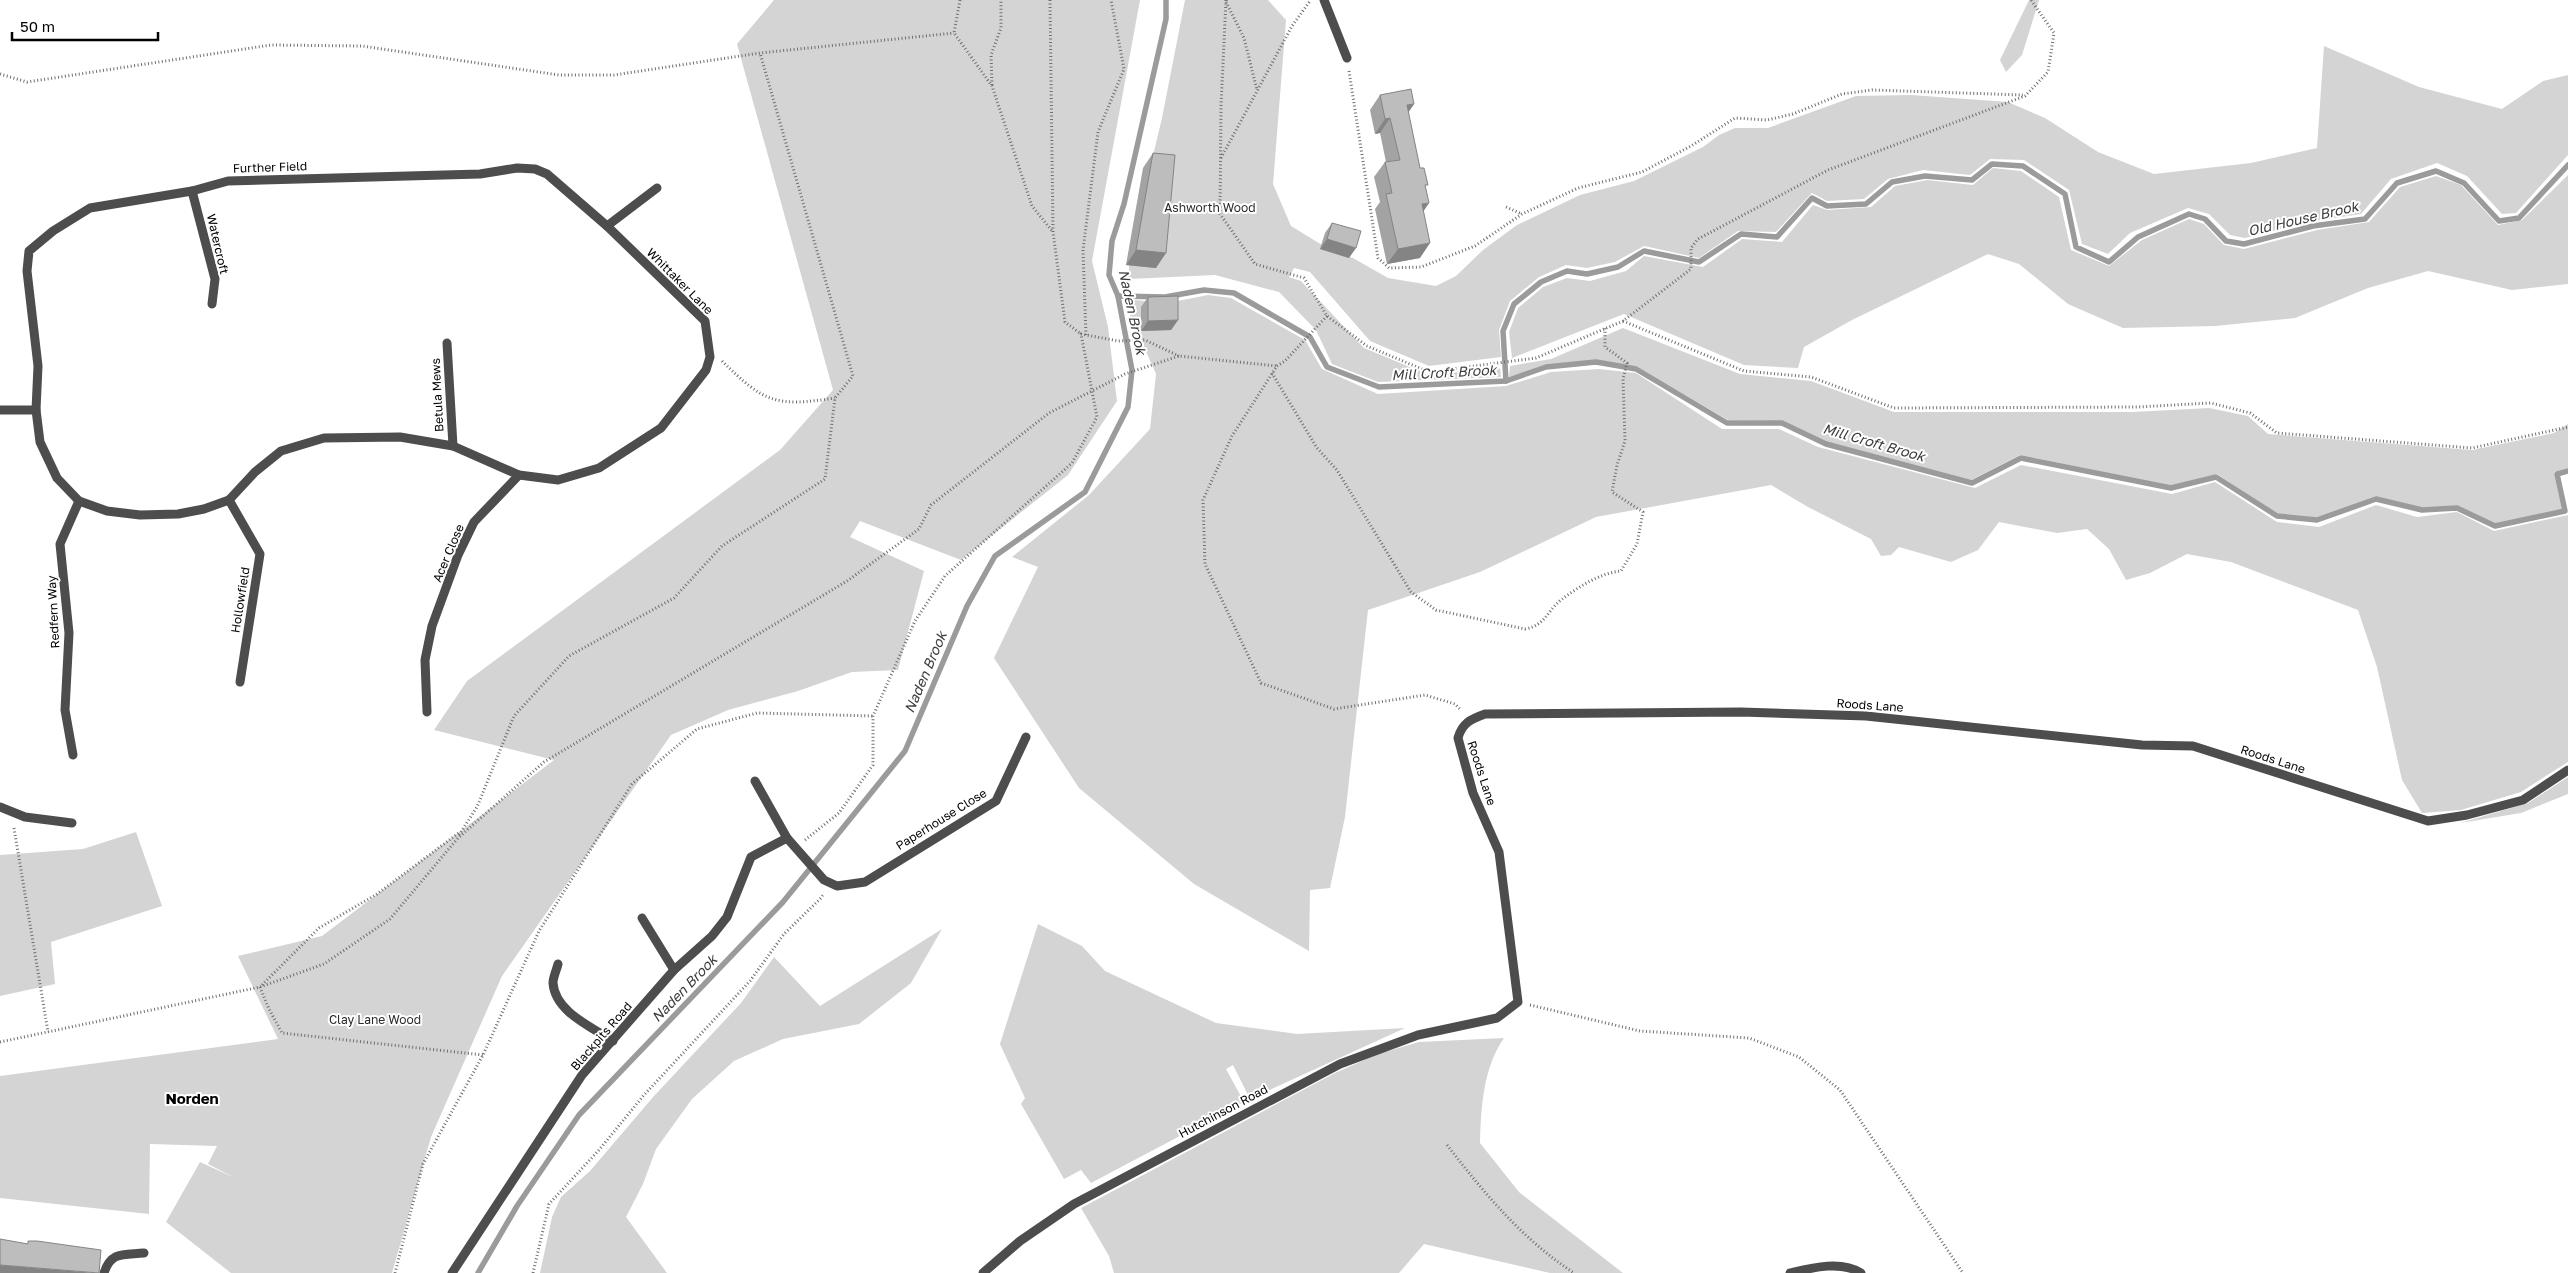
<svg xmlns="http://www.w3.org/2000/svg" width="2568" height="1273" viewBox="0 0 2568 1273" font-family="'Golos Text',sans-serif">
<style>
.green{fill:#d4d4d4}
.lines{fill:none;stroke-linecap:round;stroke-linejoin:round}
.stream{stroke:#9b9b9b;stroke-width:5.5}
.path{stroke:#6f6f6f;stroke-width:3;stroke-dasharray:1 2.5;stroke-linecap:butt}
.minor{stroke:#4d4d4d;stroke-width:9}
.wall{fill:#a3a3a3}
.shaded-wall{fill:#848484}
.building{fill:#bdbdbd;stroke:#848484}
.labels{text-anchor:middle;dominant-baseline:central;stroke-width:4;stroke-linejoin:round;paint-order:stroke}
.street-label{font-size:12px;fill:#000;stroke:#fff}
.park-label{font-size:12px;fill:#2b2b2b;stroke:#fff}
.water-label{font-size:14px;font-style:italic;fill:#3c3c3c;stroke:#fff}
.quarter-label{font-size:15px;font-weight:bold;fill:#000;stroke:#fff}
</style>
<rect width="100%" height="100%" fill="#fff"/>
<g class="green">
<polygon points="774,0 1140,0 1092,261 1108,327 1117,401 1068,475 961,560 860,521 850,537 924,571 898,670 852,672 798,691 728,710 671,735 502,976 431,1137 392,1273 231,1273 166,1222 200,1162 235,1178 208,1164 217,1146 150,1144 149,1214 0,1198 0,1076 278,1039 238,956 322,936 554,760 434,730 467,681 780,450 833,390 737,44"/>
<polygon points="1185,0 1268,0 1286,20 1273,184 1291,226 1327,248 1353,258 1388,278 1436,286 1456,276 1483,250 1517,225 1580,195 1634,181 1703,147 1719,135 1735,128 1768,128 1856,96 1911,95 2008,102 2045,118 2098,152 2154,174 2251,163 2317,148 2324,46 2419,87 2502,109 2543,81 2568,75 2568,155 2516,213 2502,214 2467,176 2437,163 2391,179 2361,214 2308,222 2245,238 2230,235 2209,214 2188,208 2130,233 2108,254 2082,244 2069,190 2024,160 1990,159 1970,175 1923,170 1888,179 1864,199 1827,201 1812,193 1776,232 1738,231 1699,258 1644,246 1615,262 1587,268 1566,265 1539,277 1510,301 1499,330 1501,357 1429,366 1370,341 1310,272 1294,268 1289,277 1301,281 1364,348 1429,375 1500,368 1501,377 1378,382 1332,364 1316,330 1279,292 1215,275 1129,279 1129,256 1162,118"/>
<polygon points="2029,0 2039,0 2022,55 2006,72 2000,60"/>
<polygon points="1993,168 2021,171 2059,197 2071,250 2109,266 2142,240 2189,219 2204,224 2224,245 2244,249 2317,230 2369,222 2400,187 2436,176 2461,185 2498,225 2522,220 2568,175 2568,284 2512,290 2428,271 2368,288 2295,318 2215,326 2123,328 2068,304 2019,264 1988,254 1852,320 1804,347 1798,368 1744,365 1624,314 1512,358 1509,332 1518,308 1543,287 1567,278 1590,281 1626,271 1644,256 1703,267 1742,239 1782,242 1813,205 1827,210 1871,207 1895,186 1927,180 1973,185"/>
<polygon points="1208,295 1231,298 1305,340 1322,369 1378,394 1506,386 1551,372 1599,369 1636,373 1722,429 1779,429 1818,447 1975,488 2021,465 2172,494 2215,482 2277,522 2319,527 2376,505 2417,517 2457,512 2494,531 2568,515 2568,762 2521,792 2461,810 2422,813 2402,780 2377,667 2358,610 2231,562 2187,554 2150,573 2126,580 2109,549 2087,529 2057,533 1999,522 1978,550 1951,562 1899,547 1891,555 1881,556 1871,539 1808,507 1771,485 1596,517 1480,572 1368,610 1345,817 1330,888 1310,890 1309,951 1194,884 1079,788 994,658 1038,567 1012,557 1089,495 1150,429 1156,374 1123,299 1168,303"/>
<polygon points="1623,328 1740,374 1811,381 1894,412 2133,412 2209,408 2248,416 2268,434 2472,450 2554,433 2568,424 2568,468 2554,472 2562,510 2496,524 2458,506 2422,509 2375,497 2317,518 2278,514 2217,474 2171,486 2020,455 1971,480 1827,442 1784,421 1728,420 1637,367 1596,360 1544,365 1509,377 1510,366 1551,359"/>
<polygon points="2568,777 2568,794 2521,813 2460,823 2528,803"/>
<polygon points="136,832 162,906 51,942 55,984 0,996 0,855 83,849"/>
<polygon points="1038,924 1082,946 1105,971 1216,1023 1297,1034 1405,1028 1250,1099 1233,1065 1226,1069 1244,1102 1091,1183 1081,1170 1064,1179 1021,1104 1025,1098 1000,1044"/>
<polygon points="942,929 911,983 859,1024 783,1039 734,1061 692,1099 656,1149 643,1184 626,1217 667,1273 540,1273 552,1217 561,1197 590,1171 654,1096 741,1003 774,957 820,1006"/>
<path d="M1504 1038C1483 1068 1481 1108 1480 1143L1519 1192 1623 1273H1550L1424 1244 1399 1273H1114L1109 1256 1081 1208 1335 1073 1378 1054 1419 1042Z"/>
</g>
<g class="lines">
<g class="stream">
<polyline points="1118,296 1165,297 1204,290 1234,293 1310,337 1327,367 1379,387 1506,381 1546,367 1596,362 1625,367 1636,369 1727,423 1782,423 1826,444 1972,483 2021,458 2171,488 2216,477 2277,516 2317,520 2376,499 2422,510 2457,508 2495,526 2565,511 2557,474 2568,471"/>
<polyline points="1506,381 1503,331 1514,304 1541,282 1567,271 1587,274 1618,267 1644,251 1699,262 1741,234 1777,237 1812,198 1827,206 1866,204 1892,182 1925,176 1972,180 1992,164 2023,166 2065,194 2076,247 2109,262 2138,237 2189,214 2205,219 2226,241 2244,244 2313,226 2365,219 2397,183 2436,171 2464,183 2499,221 2519,218 2568,165"/>
<polyline points="478,1273 517,1206 579,1115 783,902 905,751 967,606 995,556 1085,492 1128,407 1132,370 1118,296 1109,275 1112,241 1124,204 1166,19 1166,0"/>
</g>
<g class="path">
<polyline points="960,0 954,33 992,86 1032,206 1053,232"/>
<polyline points="1050,0 1053,232 1065,322 1081,334"/>
<polyline points="1226,0 1221,106 1220,214 1255,264 1304,278 1327,316 1367,346 1429,372 1536,358 1623,321 1691,269 1691,248 1698,239 1828,170 2025,96 2048,72 2054,33 2031,0"/>
<polyline points="1226,2 1244,38 1257,90"/>
<polyline points="1349,71 1378,258 1389,268 1421,267 1475,246 1522,214 1578,188 1642,172 1691,146 1735,118 1767,120 1793,114 1842,94 1872,90 2023,95"/>
<polyline points="0,74 27,82 271,45 362,46 559,75 614,75 760,53 954,33"/>
<polyline points="992,85 991,55 1001,28 1001,0"/>
<polyline points="1221,158 1292,26 1310,1"/>
<polyline points="1506,207 1522,214"/>
<polyline points="1327,316 1285,361 1277,366 1232,436 1203,500 1205,564 1261,683 1334,709 1425,695 1455,704 1461,710"/>
<polyline points="1623,321 1744,371 1811,377 1894,408 2137,407 2211,403 2250,413 2277,433 2472,448 2568,427"/>
<polyline points="1086,335 1083,250 1098,132 1124,69 1111,0"/>
<path d="M722 361C765 403 775 407 835 398"/>
<path d="M1272 373 1317 448 1337 470 1411 592 1436 610 1525 629C1546 625 1546 612 1561 600 1578 587 1600 573 1621 571L1637 544 1643 512 1612 492 1617 465 1625 441 1623 379 1627 363 1605 347V328"/>
<polyline points="14,828 48,1032"/>
<polyline points="459,835 477,807 514,716 569,656 674,598 722,546 825,479 835,398 853,376 760,53"/>
<polyline points="805,840 839,813 873,765 873,716 915,621 945,576 1072,463 1097,417 1081,334 1118,341 1145,340 1179,356"/>
<polyline points="262,985 319,928 377,894 460,832"/>
<polyline points="260,987 269,1009 282,1033 483,1055"/>
<polyline points="1530,1005 1640,1031 1749,1038 1799,1057 1840,1090 1963,1273"/>
<polyline points="0,1042 260,987 324,964 390,919 458,838 544,762 847,581 919,529 931,505 1049,413 1125,374 1179,356 1277,366"/>
<path d="M1447 1145C1485 1194 1522 1239 1574 1273"/>
<polyline points="395,1273 423,1164 483,1055 539,931 632,784 697,729 757,713 873,716"/>
<polyline points="533,1273 549,1204 599,1150 644,1095 750,981 784,934 821,898 824,893"/>
</g>
<g class="minor">
<polyline points="1324,0 1347,58"/>
<polygon points="517,168 535,169 547,174 607,226 705,321 710,357 706,370 661,428 599,468 558,480 519,475 453,446 400,437 324,438 281,451 255,472 229,500 204,509 178,514 140,515 107,511 79,501 57,478 40,442 36,410 38,366 27,271 29,251 53,231 90,208 192,191 228,181 480,174"/>
<polyline points="192,191 215,279 212,304"/>
<polyline points="607,226 657,188"/>
<polyline points="447,343 453,446"/>
<polyline points="0,410 36,410"/>
<polyline points="229,500 260,554 240,682"/>
<polyline points="427,712 425,660 432,626 458,555 474,522 519,475"/>
<polyline points="73,755 65,710 69,633 60,544 79,501"/>
<polyline points="755,781 787,838 824,880 837,886 865,882 996,801 1026,737"/>
<polyline points="0,807 25,817 72,823"/>
<polyline points="642,918 674,970"/>
<path d="M558 964C557 969 553 977 553 983 555 1012 592 1027 613 1041"/>
<path d="M104 1273C111 1251 124 1255 144 1253"/>
<polyline points="452,1273 582,1075 674,970 712,936 727,917 751,857 787,838"/>
<path d="M983 1273 1020 1241 1074 1204 1340 1064 1418 1035 1497 1018 1518 1002 1499 852 1473 793 1458 738C1462 723 1471 719 1485 714L1741 712 1866 716 2142 745 2193 746 2428 821 2467 815 2523 800 2568 770"/>
<path d="M1790 1273C1811 1268 1841 1260 1861 1273"/>
</g>
</g>
<g class="wall">
<polygon points="1380,95 1414,104 1408,112 1420,168 1426,188 1423,212 1420,258 1387,264 1375,209 1380,202 1374,177 1385,162 1386,162 1380,133 1375,134 1370,110"/>
<polygon points="1153,153 1156,268 1126,265 1143,168"/>
<polygon points="1332,223 1349,258 1320,249 1325,233"/>
<polygon points="1148,297 1178,320 1171,330 1141,331 1141,307"/>
</g>
<g class="shaded-wall">
<polygon points="1414,104 1404,119 1407,105"/>
<polygon points="1390,118 1380,133 1375,134 1385,119"/>
<polygon points="1429,203 1419,218 1422,204"/>
<polygon points="1327,239 1356,248 1349,258 1320,249"/>
<polygon points="1430,243 1420,258 1387,264 1398,249"/>
<polygon points="1136,250 1166,253 1156,268 1126,265"/>
<polygon points="1178,320 1171,330 1141,331 1148,321"/>
<polygon points="0,1265 96,1273 0,1273"/>
</g>
<g class="building">
<polygon points="1411,89 1414,104 1407,105 1420,168 1424,168 1428,185 1425,185 1429,203 1422,204 1430,243 1398,249 1386,194 1392,193 1385,162 1400,160 1390,118 1385,119 1380,95"/>
<polygon points="1153,153 1175,155 1166,253 1136,250"/>
<polygon points="1332,223 1361,231 1356,248 1327,239"/>
<polygon points="1178,296 1178,320 1148,321 1148,297"/>
<polygon points="0,1239 28,1244 28,1241 37,1241 101,1250 99,1273 0,1265"/>
</g>
<g class="labels">
<g class="street-label">
<text transform="translate(270 167) rotate(-2)">Further Field</text>
<text transform="translate(218 244) rotate(77)">Watercroft</text>
<text transform="translate(680 281) rotate(45)">Whittaker Lane</text>
<text transform="translate(437 395) rotate(-93)">Betula Mews</text>
<text transform="translate(448 553) rotate(-67)">Acer Close</text>
<text transform="translate(240 600) rotate(-81)">Hollowfield</text>
<text transform="translate(53 612) rotate(-93)">Redfern Way</text>
<text transform="translate(1870 705) rotate(4)">Roods Lane</text>
<text transform="translate(2273 759) rotate(18)">Roods Lane</text>
<text transform="translate(1482 773) rotate(72)">Roods Lane</text>
<text transform="translate(941 819) rotate(-32)">Paperhouse Close</text>
<text transform="translate(601 1036) rotate(-49)">Blackpits Road</text>
<text transform="translate(1223 1111) rotate(-28)">Hutchinson Road</text>
</g>
<g class="park-label">
<text x="1210" y="207">Ashworth Wood</text>
<text x="375" y="1019">Clay Lane Wood</text>
</g>
<g class="water-label">
<text transform="translate(2303 218) rotate(-13)">Old House Brook</text>
<text transform="translate(1133 312) rotate(78)">Naden Brook</text>
<text transform="translate(1444 372) rotate(-3)">Mill Croft Brook</text>
<text transform="translate(1874 442) rotate(16)">Mill Croft Brook</text>
<text transform="translate(925 672) rotate(-67)">Naden Brook</text>
<text transform="translate(684 988) rotate(-46)">Naden Brook</text>
</g>
<g class="quarter-label">
<text x="192" y="1098">Norden</text>
</g>
</g>
<path d="M12 32v8h146v-8" fill="none" stroke="#000000" stroke-width="2.5"/>
<text x="20" y="32" font-size="15" fill="#000000" stroke="#ffffff" stroke-width="4" paint-order="stroke">50 m</text>
</svg>
